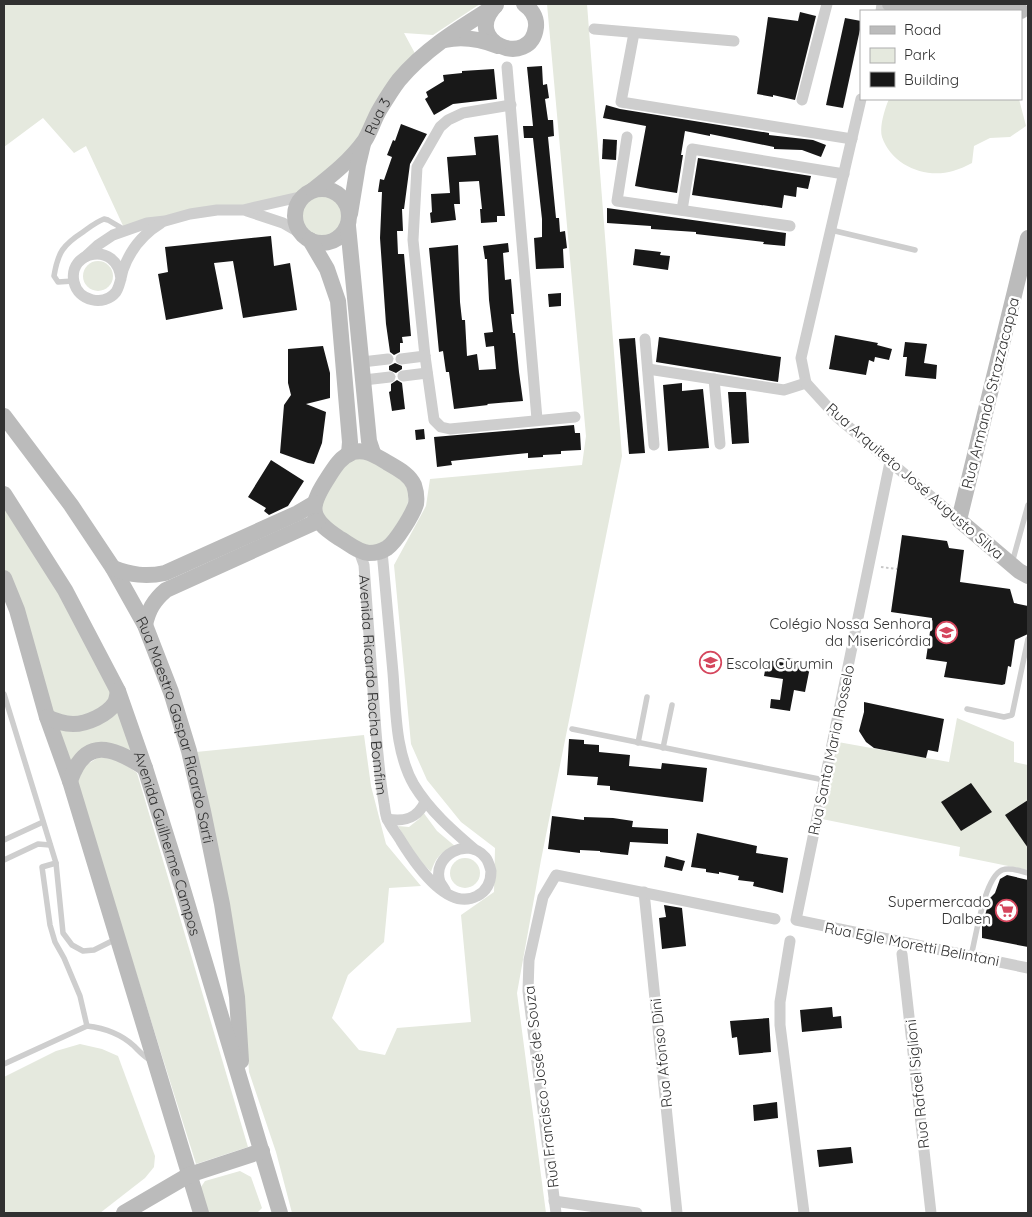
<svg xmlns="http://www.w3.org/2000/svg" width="1032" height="1217" viewBox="0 0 1032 1217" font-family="Quicksand,sans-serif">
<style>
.green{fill:#e5e9de}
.building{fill:#181818}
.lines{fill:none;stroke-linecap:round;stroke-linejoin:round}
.path{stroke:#c8c8c8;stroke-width:2;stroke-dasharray:2.5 2.5;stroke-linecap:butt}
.lane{stroke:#cecece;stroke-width:5.5}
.street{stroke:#cecece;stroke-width:11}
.secondary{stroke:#bbb;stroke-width:16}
.labels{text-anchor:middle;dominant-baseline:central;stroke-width:5;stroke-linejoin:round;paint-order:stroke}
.street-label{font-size:15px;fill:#313131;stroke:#fff}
.poi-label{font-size:15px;fill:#313131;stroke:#fff;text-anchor:end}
</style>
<rect width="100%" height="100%" fill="#fff"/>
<g class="green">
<polygon points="4,4 480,4 433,35 404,33 418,59 367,134 313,190 125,230 86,146 74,153 43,118 4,147"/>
<polygon points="547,4 587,4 622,456 541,860 517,993 546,1213 292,1213 276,1152 249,1072 244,998 196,752 364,735 371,786 386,844 421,886 389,888 384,942 348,975 332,1018 359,1050 385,1055 397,1028 471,1022 461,915 494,892 495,848 461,822 427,780 411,744 394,565 426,506 430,479 582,465 586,436"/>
<path d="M889 99H1019L1026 126 1010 137 990 138 974 146 972 163C966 166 960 169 953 171 926 179 892 166 882 137 879 127 885 108 889 99Z"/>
<circle cx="322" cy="216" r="23"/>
<circle cx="98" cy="276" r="15"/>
<polygon points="366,458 401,479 406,485 409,496 407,508 388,538 376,546 362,545 326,520 321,507 324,497 345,464 355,459"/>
<polygon points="4,500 60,589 114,695 106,708 72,721 48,713 4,572"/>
<polygon points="118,704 139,759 116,747 70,769 52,724"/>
<polygon points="957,718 1014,742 1014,762 1028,765 1028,870 959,856 960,847 822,819 838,742 949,762"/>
<polygon points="99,757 119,760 137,773 248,1147 196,1164 77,785 83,767"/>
<path d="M423 812 437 831 456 847C441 851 436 857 431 872L415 855 398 826 409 827 419 819Z"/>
<circle cx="465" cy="873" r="15"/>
<polygon points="80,1044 102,1049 118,1056 155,1156 154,1167 145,1178 100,1213 4,1213 4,1077 56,1051"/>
<polygon points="240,1171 251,1177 262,1208 257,1213 207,1213 199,1190 205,1181"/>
</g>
<g class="building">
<polygon points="800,12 816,16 795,100 773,95 773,97 757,94 768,17 798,21"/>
<polygon points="845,18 861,21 861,25 843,108 826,105"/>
<polygon points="542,66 543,85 547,84 549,98 545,99 548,120 553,120 554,136 548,137 556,218 559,218 560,232 565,231 567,248 563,249 564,268 536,269 534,238 542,237 542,219 533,138 524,138 523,126 533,126 527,67"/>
<polygon points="494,69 497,99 453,104 434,115 425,99 428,97 426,92 444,81 443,75 462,73 462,71"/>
<polygon points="606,105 620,109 769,133 769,135 813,140 826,145 821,157 802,150 774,149 774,147 710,134 710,136 685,131 681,155 683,155 677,193 651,189 635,186 646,126 603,118"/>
<polygon points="401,124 427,134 410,164 404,209 402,209 403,231 397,231 398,254 404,254 411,336 402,337 403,343 400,343 400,352 394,355 390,352 386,324 380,238 382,192 378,192 380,179 384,180 392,157 387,155 393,140 395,141"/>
<polygon points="498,135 505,216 497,216 497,222 481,223 480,209 482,209 479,181 459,182 460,204 454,204 456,220 431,223 430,213 432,212 431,194 450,193 447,157 476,155 474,137"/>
<polygon points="603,139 617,140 616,160 602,159"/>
<polygon points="698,158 811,176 808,189 797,187 796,197 784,195 782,208 692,195"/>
<polygon points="607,208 786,233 785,246 763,244 764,242 696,234 696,232 651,229 651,226 607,223"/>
<polygon points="271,236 274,266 290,263 297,310 243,318 233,261 214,263 223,309 166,320 158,274 168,272 165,247"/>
<polygon points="508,243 509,252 503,253 505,280 511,279 514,314 511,314 513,333 515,333 519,372 523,401 487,404 488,405 454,409 449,372 446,372 443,351 439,352 429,248 458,245 460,302 462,320 465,320 467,356 477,354 479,370 496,369 494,346 486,347 484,333 493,332 489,300 487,259 485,259 483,246"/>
<polygon points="635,249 661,252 660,255 670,256 668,270 633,265"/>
<polygon points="561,293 561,306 549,307 548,294"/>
<polygon points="835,335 878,343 877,345 892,349 889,360 875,357 874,362 869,360 866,375 829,369"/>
<polygon points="659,337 781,357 778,382 656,362"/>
<polygon points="635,338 645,453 629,454 619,339"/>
<polygon points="905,342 927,344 924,363 937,365 936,379 905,376 907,357 903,357"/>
<polygon points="323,346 330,373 330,398 306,404 326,412 322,443 314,464 308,463 280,453 284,405 291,395 288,383 288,349"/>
<polygon points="395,363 402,366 402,369 396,373 389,370 389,366"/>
<polygon points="397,380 402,383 405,409 392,411 389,392 391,391 391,384"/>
<polygon points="682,383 682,391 703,389 709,448 668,451 663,385"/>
<polygon points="728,392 746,392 749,443 732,444"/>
<polygon points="574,425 575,433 580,433 581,450 561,451 561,454 543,455 543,457 528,458 528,453 451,461 452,465 437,467 434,437"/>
<polygon points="424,429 425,439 416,440 415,430"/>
<polygon points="271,460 304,481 288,506 269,515 264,511 266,508 248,497"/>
<polygon points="902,535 947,541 949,548 964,550 960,582 1010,589 1014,603 1028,606 1028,634 1015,640 1011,667 1008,666 1005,684 1002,685 944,677 947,662 926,659 932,618 891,612"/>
<polygon points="787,658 811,662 805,692 794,690 790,711 770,708 771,699 780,700 783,679 764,676 767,660 786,663"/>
<polygon points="864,702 944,719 938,752 928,750 926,758 874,748 866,742 859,731 864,712"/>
<polygon points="569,739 584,740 584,744 599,745 599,752 630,755 629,766 661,769 662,763 707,768 703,802 610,790 610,786 597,785 598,777 567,775"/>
<polygon points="971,783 992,812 961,831 941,802"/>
<polygon points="1028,800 1028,848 1005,815"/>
<polygon points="552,816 584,820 584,817 613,818 633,821 632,827 668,829 668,844 630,842 628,855 600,852 600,851 580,850 580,853 548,849"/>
<polygon points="697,833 757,846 756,853 788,858 783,893 753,886 754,882 738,880 739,876 719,872 719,874 706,872 706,869 691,867"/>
<polygon points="666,856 685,861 682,871 664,867"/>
<polygon points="1007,875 1028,880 1028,947 982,938 982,926 990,898 995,893 1000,879"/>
<polygon points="664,905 682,908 686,946 662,949 659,918 666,917"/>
<polygon points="832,1007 833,1017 841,1016 842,1028 802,1032 800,1010"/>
<polygon points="769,1018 771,1052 739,1055 737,1037 732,1038 730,1021"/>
<polygon points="777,1102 778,1118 754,1121 753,1105"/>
<polygon points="851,1147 853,1163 819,1167 817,1150"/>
</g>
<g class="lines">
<polyline class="path" points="881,567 897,569"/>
<g class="lane">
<polyline points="831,230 915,250"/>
<path d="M73 281 58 282 54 276C58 252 63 245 83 232 90 227 96 222 104 219L108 220 125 230"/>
<polyline points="1012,563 1028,505"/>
<polyline points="4,694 56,863 63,933 72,945 83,951 94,950 116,939"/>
<polyline points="967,709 1004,717 1012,715 1028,639"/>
<polyline points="572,729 824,780"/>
<polyline points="638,743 647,697"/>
<polyline points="663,748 672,705"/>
<polyline points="4,840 43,822"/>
<polyline points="4,860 38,844 50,845"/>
<path d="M971 956C976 937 984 878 1002 870 1010 867 1020 871 1028 873"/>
<path d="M87 1026C104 1028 121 1034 134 1046 140 1052 144 1057 152 1061"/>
<polyline points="4,1064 87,1026 80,996 64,958 55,942 50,925 42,867 56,863"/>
</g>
<g class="street">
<polyline points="881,11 882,4"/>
<polyline points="594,29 734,41"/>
<polyline points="634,33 621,102 852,139"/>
<polyline points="507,67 537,419"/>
<polyline points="802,100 827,4"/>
<polyline points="511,105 463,113 448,120 440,127 417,167 413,240 425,356 434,420 441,427 450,429 575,417"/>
<polyline points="627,137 617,201 790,226"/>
<polyline points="682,210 692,149 844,174"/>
<polyline points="247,211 283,223 302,234"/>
<polyline points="85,257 98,245 113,235 147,223 165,221 190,214 217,210 243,210 304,196"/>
<path d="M121 279C117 240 67 251 74 282 78 301 104 307 116 292 120 286 121 277 123 270 130 250 143 234 161 223"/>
<polyline points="645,339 654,445"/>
<polyline points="401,359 425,356"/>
<polyline points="362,362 388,359"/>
<polyline points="648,369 784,390 806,383"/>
<polyline points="403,376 427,373"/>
<polyline points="714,379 720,444"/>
<polyline points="364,380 390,377"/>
<polyline points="806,383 801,358 861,99"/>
<polyline points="806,383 837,417 959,520"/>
<polyline points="890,462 796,920 1028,968"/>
<path id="s1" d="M359 551 364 565C368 620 372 676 376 732 378 756 380 780 384 803 385 808 385 814 387 818 390 826 397 834 401 841 414 862 447 912 477 896 487 891 491 882 491 871 490 867 488 860 485 857 468 836 431 856 440 882 442 886 445 889 446 892"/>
<path d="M382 551C386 592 389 632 393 673 396 710 395 752 414 785 430 811 452 830 474 849"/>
<path d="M387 819C404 822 417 819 425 802"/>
<polyline points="644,892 677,1213"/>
<polyline points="790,941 780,1002 780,1025 804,1213"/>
<polyline points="902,954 931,1213"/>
<polyline points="554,1201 637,1213"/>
<polyline points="556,1213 528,991 529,960 543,897 556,875 775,919"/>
</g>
<g class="secondary">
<polyline points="890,4 1021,11"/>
<path d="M496 5C460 42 531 70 536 27 537 17 531 9 524 4"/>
<path d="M445 40C463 36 480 39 498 46"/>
<circle cx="322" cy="216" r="27"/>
<path id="s2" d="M313 190C332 175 351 160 365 140 371 130 374 119 380 109 386 99 392 89 399 80 426 48 460 28 495 6"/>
<polyline points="350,214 358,165 363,144"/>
<polyline points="348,226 369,441 373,453"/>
<polyline points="1028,238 959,520 1019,571 1028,576"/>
<polyline points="310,240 327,269 338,301 350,442 349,454"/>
<path id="s3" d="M4 416 71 505 113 568 145 625 171 692 189 751 203 811 222 904 237 997 241 1061"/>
<path d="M353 452C367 449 376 456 388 463 398 469 409 474 414 485 416 491 417 497 416 504 413 514 396 542 387 548 381 552 375 553 369 553 358 552 348 543 339 538 306 517 310 505 329 476 336 465 341 457 353 452Z"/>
<path id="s4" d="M4 494 65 590 118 691 145 768 181 883 280 1213"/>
<path d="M113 568C131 575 146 577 165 573L298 513 315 503"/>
<polyline points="4,578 17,610 47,717 70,781 201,1213"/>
<path d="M145 625C148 610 154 600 166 590L318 521"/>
<path d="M47 717C55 721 64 724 73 724 87 724 107 715 115 703 117 699 117 695 118 691"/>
<path d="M70 781C85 736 113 747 145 768"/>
<polyline points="124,1213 189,1175 262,1151"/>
</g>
</g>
<defs>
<symbol id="school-ring" viewBox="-11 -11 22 22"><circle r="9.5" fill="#fff" stroke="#d5465d" stroke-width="1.5"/><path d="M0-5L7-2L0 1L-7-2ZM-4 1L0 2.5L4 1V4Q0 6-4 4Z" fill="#d5465d"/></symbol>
<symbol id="supermarket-ring" viewBox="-11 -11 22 22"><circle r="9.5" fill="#fff" stroke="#d5465d" stroke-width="1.5"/><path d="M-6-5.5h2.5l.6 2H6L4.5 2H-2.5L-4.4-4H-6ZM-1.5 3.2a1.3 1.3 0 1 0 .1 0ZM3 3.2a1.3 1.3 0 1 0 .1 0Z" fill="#d5465d"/></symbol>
</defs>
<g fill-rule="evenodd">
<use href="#school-ring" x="934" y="620" width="25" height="25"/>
<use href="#school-ring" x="698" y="650" width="25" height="25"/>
<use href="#supermarket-ring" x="994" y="898" width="25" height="25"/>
</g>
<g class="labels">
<g class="street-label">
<text stroke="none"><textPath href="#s2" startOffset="99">Rua 3</textPath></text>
<text transform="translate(990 393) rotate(-76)">Rua Armando Strazzacappa</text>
<text transform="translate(915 481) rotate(41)">Rua Arquiteto José Augusto Silva</text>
<text stroke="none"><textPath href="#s1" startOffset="135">Avenida Ricardo Rocha Bomfim</textPath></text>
<text stroke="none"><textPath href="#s3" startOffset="362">Rua Maestro Gaspar Ricardo Sarti</textPath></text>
<text transform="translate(831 750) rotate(-78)">Rua Santa Maria Rosselo</text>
<text stroke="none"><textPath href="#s4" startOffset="388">Avenida Guilherme Campos</textPath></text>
<text transform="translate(912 944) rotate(11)">Rua Egle Moretti Belintani</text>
<text transform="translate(661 1053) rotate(-96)">Rua Afonso Dini</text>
<text transform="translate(917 1084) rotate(-96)">Rua Rafael Siglioni</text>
<text transform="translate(541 1087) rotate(-97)">Rua Francisco José de Souza</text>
</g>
<g class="poi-label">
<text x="931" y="623">Colégio Nossa Senhora<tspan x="931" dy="17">da Misericórdia</tspan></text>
<text x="726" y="663" text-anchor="start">Escola Curumin</text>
<text x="991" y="901">Supermercado<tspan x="991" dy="17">Dalben</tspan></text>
</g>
</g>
<rect width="1032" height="1217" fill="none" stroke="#313131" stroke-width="10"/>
<rect x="860" y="10" width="162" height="90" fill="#ffffff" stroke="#adadad"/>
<rect x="870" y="26" width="25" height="8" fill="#bbbbbb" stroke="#adadad"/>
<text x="904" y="35" font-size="15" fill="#313131">Road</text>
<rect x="870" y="48" width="25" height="15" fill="#e5e9de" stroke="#adadad"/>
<text x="904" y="60" font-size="15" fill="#313131">Park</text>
<rect x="870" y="72" width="25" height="15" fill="#181818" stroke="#adadad"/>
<text x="904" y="85" font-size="15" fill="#313131">Building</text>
</svg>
